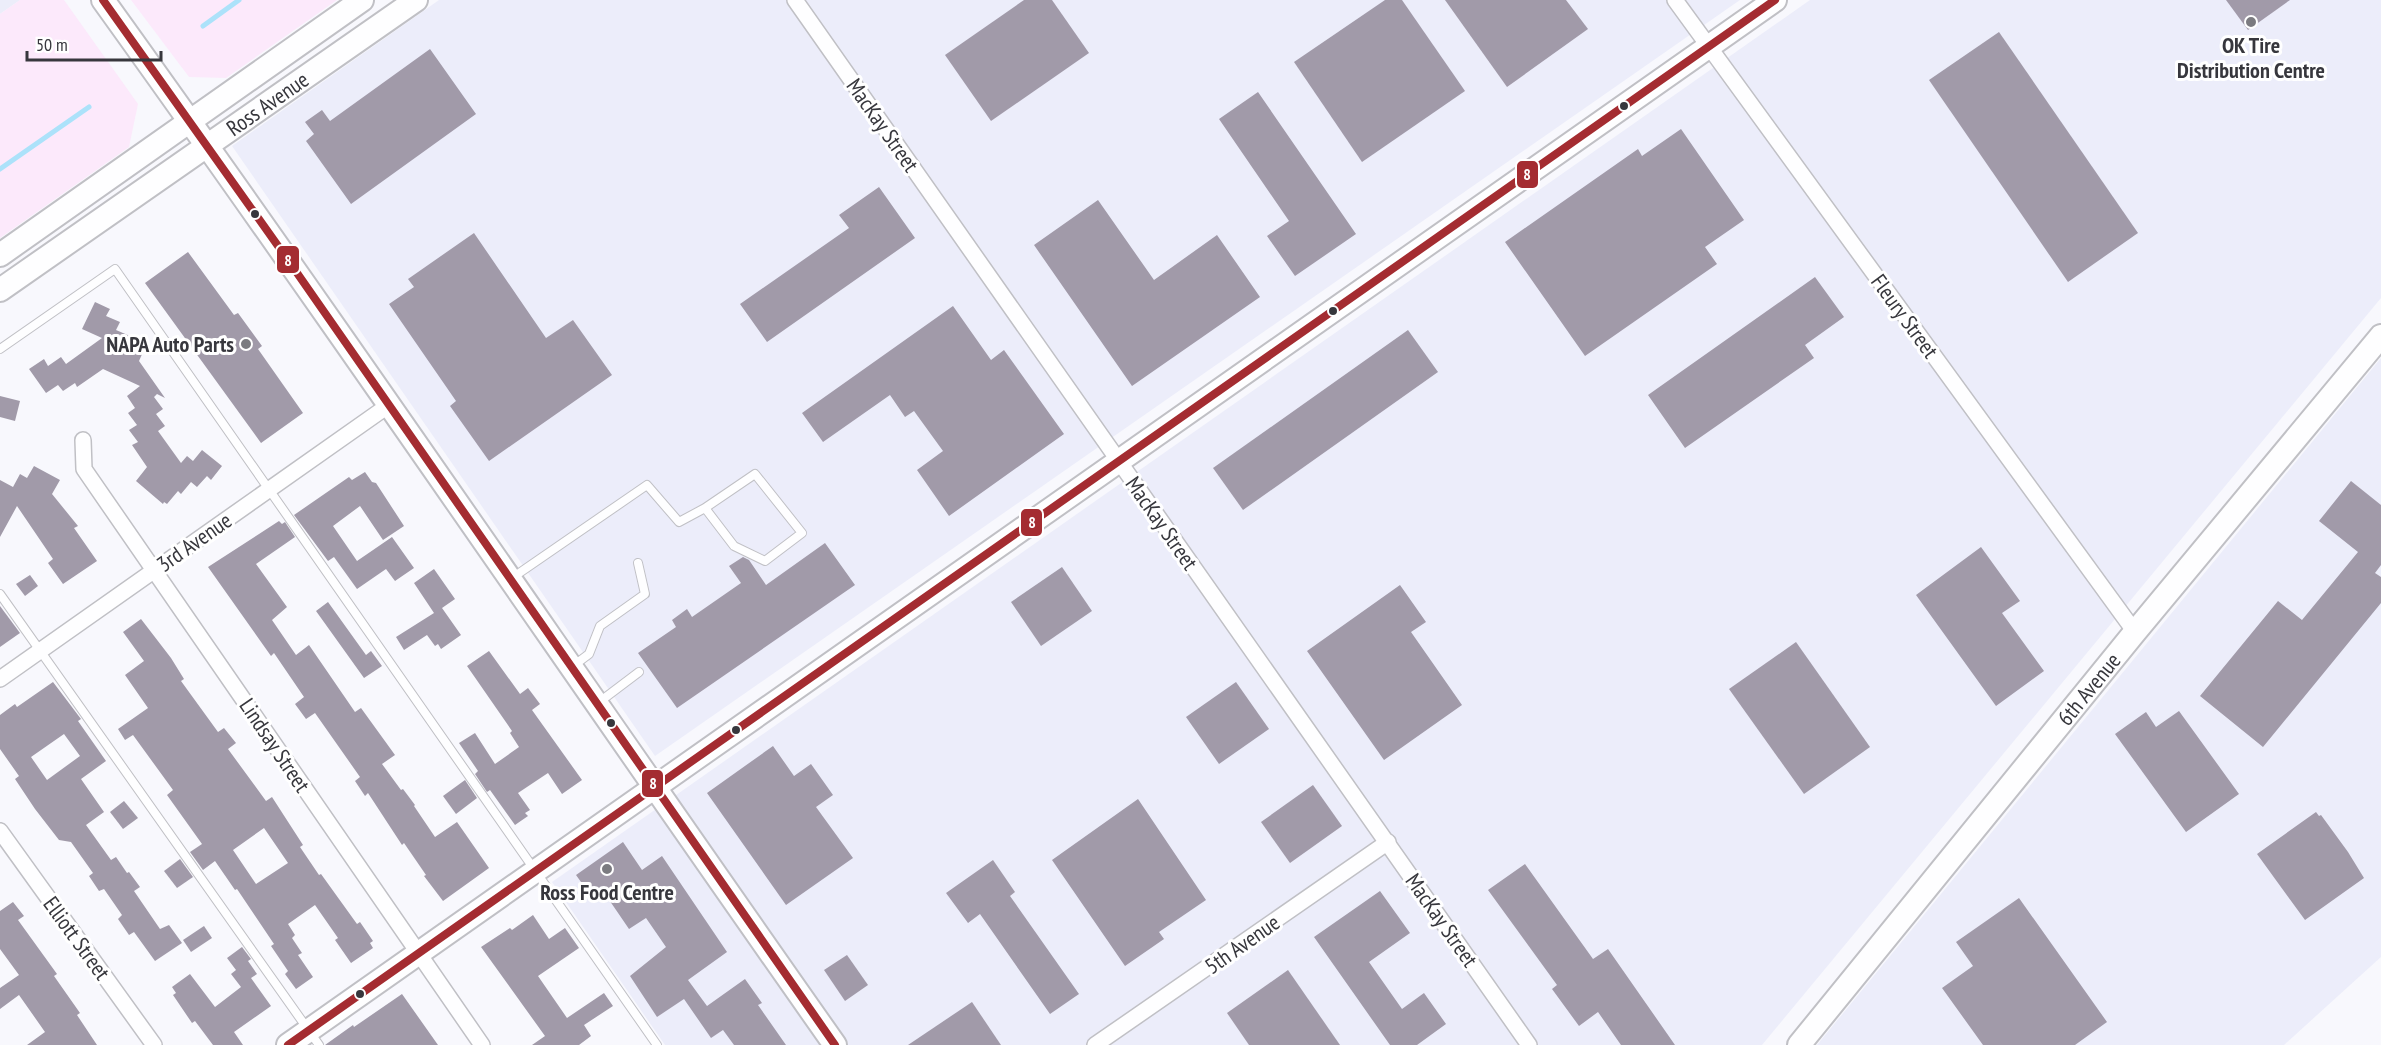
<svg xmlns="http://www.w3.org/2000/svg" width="2381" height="1045" viewBox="0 0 2381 1045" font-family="'PT Sans Narrow',sans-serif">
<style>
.built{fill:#ecedfa}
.green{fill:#fce9fb}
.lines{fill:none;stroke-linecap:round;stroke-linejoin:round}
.stream{stroke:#ace2fa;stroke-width:5}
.building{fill:#a19aa9;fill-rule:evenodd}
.lane-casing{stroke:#c0c0c5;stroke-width:10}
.street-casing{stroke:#c0c0c5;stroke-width:18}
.secondary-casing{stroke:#c0c0c5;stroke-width:26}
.lane{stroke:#fefeff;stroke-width:8}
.street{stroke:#fefeff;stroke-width:15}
.secondary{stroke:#fefeff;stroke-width:22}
.bus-1-casing{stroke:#fff;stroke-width:12}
.bus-1{stroke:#a42c31;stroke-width:8}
.poi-dot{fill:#7b7b80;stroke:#fff;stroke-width:2}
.bus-dot{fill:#37373d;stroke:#fff;stroke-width:2}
.labels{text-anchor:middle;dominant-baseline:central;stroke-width:6;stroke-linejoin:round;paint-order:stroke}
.poi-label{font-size:22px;font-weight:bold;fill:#37373d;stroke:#fff}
.street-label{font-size:22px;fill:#37373d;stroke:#fff}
.line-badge{stroke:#fff;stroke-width:2}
.badge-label{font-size:16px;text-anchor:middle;font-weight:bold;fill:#fff}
</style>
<rect width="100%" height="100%" fill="#f8f8fd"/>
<g class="built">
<polygon points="0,0 20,0 0,14"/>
<polygon points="439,0 1740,0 655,756 232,146"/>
<polygon points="1810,0 2381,0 2381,298 1762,1045 665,1045 552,882"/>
<polygon points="2381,358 2381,957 2284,1045 1817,1045"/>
</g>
<g class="green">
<polygon points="20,0 64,0 138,104 129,147 0,238 0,14"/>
<polygon points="131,0 337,0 226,78 189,77"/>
</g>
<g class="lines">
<g class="stream">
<polyline points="203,26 239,0"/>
<polyline points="0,169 89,107"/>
</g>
</g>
<g class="building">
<polygon points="1024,0 1052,0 1089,53 991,121 945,55"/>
<polygon points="1385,0 1402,0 1465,91 1362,162 1294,62"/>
<polygon points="1445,0 1566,0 1588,29 1507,87"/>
<polygon points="2226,0 2290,0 2248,30"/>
<polygon points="1999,32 2138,233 2068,282 1929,80"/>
<polygon points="430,49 476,114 351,204 306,141 314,134 305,122 322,110 330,121"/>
<polygon points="1258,92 1356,234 1295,276 1267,236 1289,221 1219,119"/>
<polygon points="1681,129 1744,220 1705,247 1717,264 1585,356 1505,242 1638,149 1642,156"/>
<polygon points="879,187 915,238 767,342 740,304 849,228 839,215"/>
<polygon points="1098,200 1154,280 1217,235 1260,297 1132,386 1034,245"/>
<polygon points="474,233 546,338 573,320 612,375 489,461 450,406 456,401 389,304 414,287 408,279"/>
<polygon points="188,252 234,315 238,313 262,346 258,349 303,413 261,443 145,283"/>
<polygon points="1815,277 1844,317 1805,345 1814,358 1685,448 1648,395"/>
<polygon points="95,302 110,309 106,316 120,322 116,330 130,336 126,344 143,352 139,361 165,398 157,394 154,397 163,409 156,414 165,426 158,431 181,463 187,456 193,461 202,450 222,466 211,480 207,476 197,487 191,482 181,494 178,491 167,504 164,502 163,504 136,481 147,467 132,445 138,442 129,430 137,425 128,413 135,408 127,396 140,386 103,369 77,387 75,383 63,391 58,385 46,393 29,369 44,359 48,366 61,357 66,364 102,338 82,329"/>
<polygon points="953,306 991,360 1004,350 1064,434 949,516 917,470 943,451 914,411 905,417 890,395 823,442 802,413"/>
<polygon points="1408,330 1438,372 1243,510 1213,468"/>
<polygon points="0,396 20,401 15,421 0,417"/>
<polygon points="34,466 60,480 52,494 78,526 74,528 97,561 63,584 48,563 53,559 17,506 0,537 0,480 13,487 20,474 27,478"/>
<polygon points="365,472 372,482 376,483 404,526 383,540 360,506 333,526 357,561 392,537 414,568 395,581 386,569 357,589 334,557 328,561 294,515 349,477 352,480"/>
<polygon points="2351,481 2381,505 2381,565 2375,573 2381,577 2381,603 2263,747 2200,696 2278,601 2302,620 2358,552 2319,521"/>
<polygon points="279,521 282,524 285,522 295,537 256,564 287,607 272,620 296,655 309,645 355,712 361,708 395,755 382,764 401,790 403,789 415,805 414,806 435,837 457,822 489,868 443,901 424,876 426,875 404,843 402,845 368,793 365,796 355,781 360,777 315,713 306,719 295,704 304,697 274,653 271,656 208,567"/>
<polygon points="825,543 855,585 677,708 638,653 676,627 672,620 687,609 692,617 741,583 729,566 743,557 749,560 766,585"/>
<polygon points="1981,547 2020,601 2002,613 2044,671 1996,706 1916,595"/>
<polygon points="1062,567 1092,611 1041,646 1011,602"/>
<polygon points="434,569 455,599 442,608 461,635 441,649 438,644 435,646 427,635 404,650 396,637 434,613 414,583"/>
<polygon points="30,575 38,586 25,596 16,584"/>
<polygon points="1400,585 1426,622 1411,632 1462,705 1384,760 1307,651"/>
<polygon points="328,602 366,655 371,651 382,666 364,678 316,611"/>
<polygon points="0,606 20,633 0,647"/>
<path d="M141 619 171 658 184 679 181 681 218 732 224 728 236 743 228 749 266 801 272 797 303 845 300 847 319 875 321 874 357 924 360 922 373 941 370 943 373 948 351 963 335 940 338 938 315 905 288 924 295 935 292 938 302 953 298 955 313 977 296 989 285 974 288 971 271 946 274 944 237 889 235 890 215 861 203 870 190 852 202 844 167 795 173 790 133 735 125 740 118 729 148 708 125 675 144 661 123 632ZM264 828 288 863 256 884 233 850Z"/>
<polygon points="1796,642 1870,747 1804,794 1729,689"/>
<polygon points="489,651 520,694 528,688 540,704 532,710 582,780 562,794 548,773 518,793 530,810 525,813 528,816 515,825 490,790 487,792 475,774 478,771 459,743 475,733 495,764 519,747 510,733 512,731 467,666"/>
<path d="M53 682 81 719 78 721 106 761 81 779 104 812 86 825 111 860 116 857 127 873 129 872 140 887 134 891 160 929 169 925 182 943 155 961 134 932 129 935 118 919 122 915 104 889 99 891 89 876 93 873 71 842 59 840 35 809 15 779 19 776 0 749V715L15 704 17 707ZM64 734 80 756 47 780 31 757Z"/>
<polygon points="1236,682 1269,729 1219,764 1186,717"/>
<polygon points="2179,711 2239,794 2186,832 2115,734 2146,712 2156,727"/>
<polygon points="773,746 794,776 811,764 833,795 816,807 853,858 786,905 707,793"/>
<polygon points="465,780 477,798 456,814 443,796"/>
<polygon points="1313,785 1342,826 1290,863 1261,822"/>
<polygon points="1138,799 1206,900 1159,932 1164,939 1125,966 1052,860"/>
<polygon points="124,801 138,818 123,829 110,812"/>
<polygon points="2316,812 2319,816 2321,815 2348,852 2364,878 2305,920 2257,854"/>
<polygon points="623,842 642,870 662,856 727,952 688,980 707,1006 745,979 762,1003 758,1005 786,1045 734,1045 723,1030 711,1038 684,999 657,1017 630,976 666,947 646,918 629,929 601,888 591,896 576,875"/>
<polygon points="180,859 193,877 177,888 164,871"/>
<polygon points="993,860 1015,892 1010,896 1079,994 1050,1014 980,914 968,923 946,893"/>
<polygon points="1525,864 1593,959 1608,949 1675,1045 1621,1045 1598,1012 1579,1026 1552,989 1557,985 1488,890"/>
<polygon points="1380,891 1410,933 1369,962 1402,1009 1424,993 1446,1024 1417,1045 1390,1045 1314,937"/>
<polygon points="2019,898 2107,1022 2075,1045 1983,1045 1942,988 1973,966 1956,942"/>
<polygon points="13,902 24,916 18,920 57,974 54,976 80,1013 77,1015 97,1045 27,1045 45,1032 19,995 0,1009 0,988 19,975 0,949 0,911"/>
<polygon points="533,915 549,939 565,928 579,948 538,976 567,1018 604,993 613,1006 584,1025 591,1036 579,1045 532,1045 545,1036 481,947 510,928 512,930"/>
<polygon points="204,926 212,938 191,952 183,940"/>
<polygon points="242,947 251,959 248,961 257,974 251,978 271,1006 234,1032 243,1045 213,1045 195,1021 192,1023 173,995 176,993 172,987 190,974 215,1007 241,987 231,974 236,970 227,958"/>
<polygon points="847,955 868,985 845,1001 824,970"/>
<polygon points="1288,970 1340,1045 1249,1045 1227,1013"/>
<polygon points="402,994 438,1045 325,1045 353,1025 354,1027"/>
<polygon points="972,1002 1001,1045 908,1045"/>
</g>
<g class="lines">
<defs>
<g id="lane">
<polyline points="0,349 115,269 657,1045"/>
<polyline points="512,578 647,485 679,522 705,508 755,474 802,533 765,561 734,546 705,508"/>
<polyline points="0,594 319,1045"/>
<polyline points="573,666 589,654 600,626 645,594 638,563"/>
<polyline points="598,703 639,672"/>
</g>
<g id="street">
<polyline points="795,0 1529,1045"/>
<polyline points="1675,0 2135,632"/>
<polyline points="83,440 84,469 482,1045"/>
<polyline points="0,679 389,405"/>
<polyline points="0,831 154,1045"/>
<polyline points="1095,1045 1388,842"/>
</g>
<g id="secondary">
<path d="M103 0C351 345 590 697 835 1045"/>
<polyline points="0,255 362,0"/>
<path id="s1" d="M0 290 416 0"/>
<polyline points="288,1045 1775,0"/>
<path id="s2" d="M1799 1045 2135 632 2381 336"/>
</g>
</defs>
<use href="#lane" class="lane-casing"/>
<use href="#street" class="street-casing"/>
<use href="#secondary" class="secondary-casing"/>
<use href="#lane" class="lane"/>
<use href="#street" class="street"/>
<use href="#secondary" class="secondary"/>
<defs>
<g id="bus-1">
<polyline points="103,0 288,260 835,1045"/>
<polyline points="288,1045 1775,0"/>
</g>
</defs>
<use href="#bus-1" class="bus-1-casing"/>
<use href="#bus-1" class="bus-1"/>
</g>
<g class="poi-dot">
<circle cx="2251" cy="22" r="6"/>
<circle cx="246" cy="344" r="6"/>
<circle cx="607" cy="869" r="6"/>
</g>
<g class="bus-dot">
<circle cx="1624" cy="106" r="5"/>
<circle cx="255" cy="214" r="5"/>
<circle cx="1333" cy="311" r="5"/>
<circle cx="611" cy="723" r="5"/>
<circle cx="736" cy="730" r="5"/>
<circle cx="360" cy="994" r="5"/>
</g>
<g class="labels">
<g class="poi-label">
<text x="2251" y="45">OK Tire<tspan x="2251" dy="25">Distribution Centre</tspan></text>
<text x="234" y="344" text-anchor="end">NAPA Auto Parts</text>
<text x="607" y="892">Ross Food Centre</text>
</g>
<g class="street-label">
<text stroke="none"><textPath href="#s1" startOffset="326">Ross Avenue</textPath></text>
<text transform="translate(883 125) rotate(55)">MacKay Street</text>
<text transform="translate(1905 316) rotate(54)">Fleury Street</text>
<text transform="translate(1162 523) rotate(55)">MacKay Street</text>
<text transform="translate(194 542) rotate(-35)">3rd Avenue</text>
<text stroke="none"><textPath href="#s2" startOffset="459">6th Avenue</textPath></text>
<text transform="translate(275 745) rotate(56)">Lindsay Street</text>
<text transform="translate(1442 920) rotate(55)">MacKay Street</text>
<text transform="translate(77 938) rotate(54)">Elliott Street</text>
<text transform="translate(1242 944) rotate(-35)">5th Avenue</text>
</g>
</g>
<g class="line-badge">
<rect x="1516" y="160" width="23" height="29" rx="6" fill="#a42c31"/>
<rect x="276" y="245" width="24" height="29" rx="6" fill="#a42c31"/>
<rect x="1020" y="508" width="23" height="29" rx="6" fill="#a42c31"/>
<rect x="641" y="769" width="23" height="29" rx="6" fill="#a42c31"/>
</g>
<g class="badge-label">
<text x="1527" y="180">8</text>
<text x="288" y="266">8</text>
<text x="1032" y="528">8</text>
<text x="653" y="789">8</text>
</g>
<path d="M27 51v9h134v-9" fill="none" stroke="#37373d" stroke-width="3"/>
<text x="36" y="51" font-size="18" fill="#37373d" stroke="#ffffff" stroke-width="4.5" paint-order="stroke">50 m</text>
</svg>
